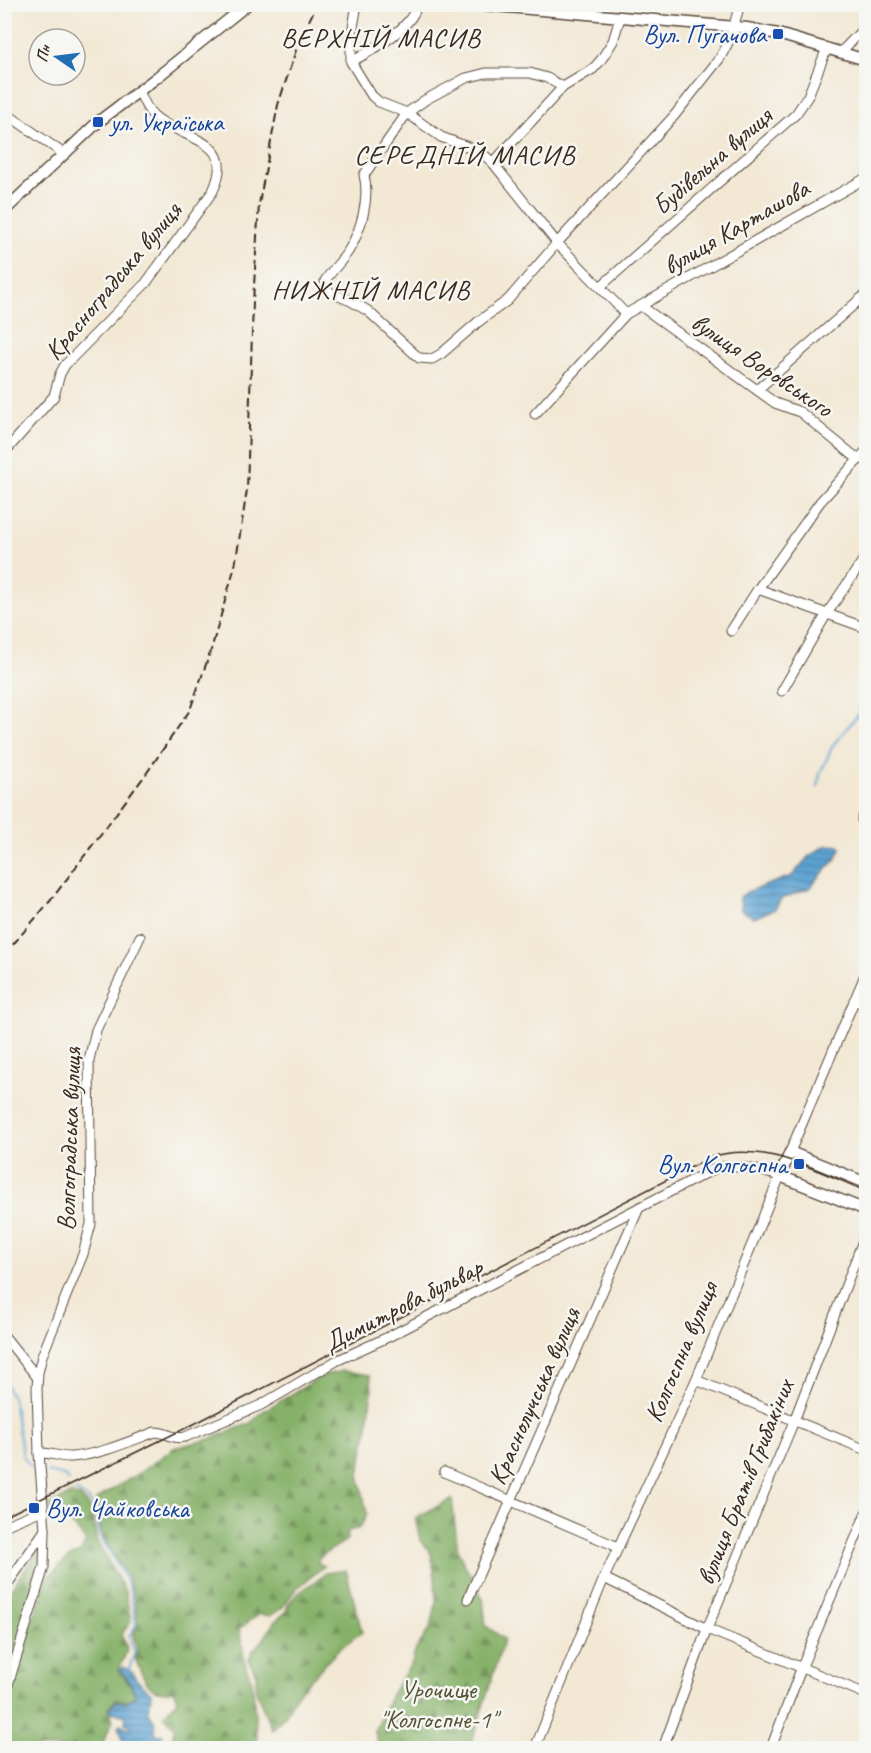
<svg xmlns="http://www.w3.org/2000/svg" width="871" height="1753" viewBox="0 0 871 1753" font-family="Caveat,sans-serif">
<style>
.forest{fill:url(#forest-firs);stroke:#606e43;stroke-width:1.5}
.water{fill:url(#water-rules);stroke:#4c6678;stroke-width:1.5}
.lines{fill:none;stroke-linecap:round;stroke-linejoin:round}
.stream{stroke:#5ca3d2;stroke-width:2}
.minor-casing{stroke:#564639;stroke-width:11}
.tertiary-casing{stroke:#564639;stroke-width:13}
.minor{stroke:#fff;stroke-width:9}
.tertiary{stroke:#fff;stroke-width:10}
.tram{stroke:#3b2a1e;stroke-width:1.5}
.rail{stroke:#3b2a1e;stroke-width:2;stroke-dasharray:9 4.5;stroke-linecap:butt}
.transit-dot{fill:#1a4fb4;stroke:#f6f6f2;stroke-width:2}
.labels{text-anchor:middle;dominant-baseline:central;stroke-width:5;stroke-linejoin:round;paint-order:stroke}
.transit-label{font-size:26px;fill:#164399;stroke:#f6f6f2;text-anchor:end}
.street-label{font-size:26px;fill:#3b2a1e;stroke:#f6f6f2}
.park-label{font-size:26px;fill:#565334;stroke:#f6f6f2}
.neighbourhood-label{font-size:27px;letter-spacing:1.5px;fill:#3b2a1e;stroke:#f6f6f2}
</style>
<defs>
<pattern id="forest-firs" width="22" height="20" patternUnits="userSpaceOnUse" patternTransform="scale(1.5)"><rect width="22" height="20" fill="#85b168"/><path d="M5 1l3.5 6h-7zM16 11l3.5 6h-7z" fill="#6e9055"/></pattern>
<pattern id="water-rules" width="6" height="5" patternUnits="userSpaceOnUse" patternTransform="scale(1.5)"><rect width="6" height="5" fill="#5ca3d2"/><path d="M0 2.5h6" fill="none" stroke="#4d85aa"/></pattern>
</defs>
<rect width="100%" height="100%" fill="#f6f6f2"/>
<filter id="ink" filterUnits="userSpaceOnUse"><feTurbulence type="fractalNoise" baseFrequency=".0167" numOctaves="2"/><feDisplacementMap in="SourceGraphic" scale="12" xChannelSelector="R" yChannelSelector="G"/><feConvolveMatrix kernelMatrix="1 2 1 2 8 2 1 2 1" color-interpolation-filters="sRGB"/></filter>
<filter id="wash" filterUnits="userSpaceOnUse"><feTurbulence type="fractalNoise" baseFrequency=".008" numOctaves="4" result="noise"/><feDisplacementMap in="SourceGraphic" scale="24" xChannelSelector="R" yChannelSelector="G"/><feGaussianBlur stdDeviation="1.35" result="paint"/><feColorMatrix in="noise" values="0 0 0 0 0 0 0 0 0 0 0 0 0 0 0 0 0 1.4 0 .05"/><feComposite in="paint" operator="in"/></filter>
<g filter="url(#wash)">
<rect width="100%" height="100%" fill="#f2e8d4"/>
<g class="forest">
<path d="M343 1371 370 1375 372 1389 368 1427 359 1474 367 1514 360 1528 348 1531 347 1539C338 1548 323 1551 317 1562L324 1566 295 1590 282 1608 270 1616 260 1614 239 1629 246 1667 252 1681 258 1748H175L171 1742 175 1727 164 1715 178 1699 174 1690C148 1698 145 1679 135 1659L137 1650 133 1635 138 1623 134 1597 127 1577 101 1534 97 1499 139 1473 174 1448 210 1439 251 1423 263 1411 324 1375Z"/>
<path d="M71 1494 80 1497 89 1506 93 1517 97 1541 125 1591 131 1622 123 1632 122 1638C133 1651 121 1658 119 1671L129 1683 136 1696 125 1702 116 1700 109 1707 113 1721 103 1742 104 1748H5V1705L47 1578 68 1558 80 1552 86 1543C79 1529 65 1517 51 1511L50 1505Z"/>
<polygon points="452,1499 458,1552 483,1599 486,1626 504,1639 470,1748 379,1748 375,1732 391,1694 412,1663 416,1649 431,1627 436,1604 435,1577 431,1553 420,1539 415,1518"/>
<polygon points="39,1550 41,1561 5,1688 5,1597"/>
<polygon points="346,1570 362,1632 340,1648 296,1695 287,1713 272,1730 256,1691 256,1675 249,1659 253,1650 264,1639 274,1622 286,1612 288,1604 296,1595 326,1573"/>
</g>
<g class="water">
<polygon points="839,845 841,849 835,860 809,888 781,899 775,909 754,918 741,910 740,897 747,892 792,876 809,856 825,846"/>
<path d="M124 1667 134 1674 136 1679 151 1693 152 1700 149 1701 150 1704 147 1711C153 1716 157 1724 155 1732L159 1735 163 1734 161 1741 137 1748H124L121 1733 118 1727 120 1724 129 1729 131 1727 125 1723 126 1716 111 1712 110 1708 116 1701 125 1703 136 1696 130 1682 120 1670Z"/>
</g>
<g class="lines">
<g class="stream">
<polyline points="818,787 820,774 833,745 860,712 861,686 866,673"/>
<polyline points="4,1380 13,1400 23,1456 32,1469"/>
<polyline points="47,1472 64,1476 68,1480"/>
<polyline points="75,1491 88,1499 96,1510 99,1534 127,1582 131,1594 136,1625 129,1636 135,1652 128,1672"/>
</g>
</g>
</g>
<g filter="url(#ink)">
<g class="lines">
<defs>
<g id="minor">
<polyline points="357,4 351,39 351,62 372,96 379,102 407,113 441,137 481,152 493,163 557,243 626,314"/>
<polyline points="841,52 866,26"/>
<path d="M351 62C371 51 413 28 417 4"/>
<path d="M563 87 547 78 530 73H486L466 78 425 100 407 113 364 175C370 199 361 230 349 250 342 261 332 270 325 281L327 291 351 301 368 311 419 358 432 359 441 354 478 322 508 300 557 243 674 116 720 58 730 39 740 4"/>
<polyline points="4,112 64,154"/>
<polyline points="493,163 563,87 593,69 601,60 613,41 620,18"/>
<polyline points="600,287 796,114 808,96 827,48"/>
<polyline points="641,306 775,403 800,412 859,460"/>
<polyline points="757,390 866,294"/>
<polyline points="535,414 626,314 866,178"/>
<path d="M4 453 54 396 60 374 65 365 146 283 213 191C238 137 183 142 153 115 146 109 143 99 139 91"/>
<polyline points="758,589 866,628"/>
<polyline points="731,631 758,589 820,502 866,451"/>
<polyline points="782,691 826,615 866,556"/>
<polyline points="866,811 862,820 866,822"/>
<polyline points="854,1000 866,1005"/>
<polyline points="790,1152 866,973"/>
<polyline points="4,1336 37,1377"/>
<polyline points="696,1380 866,1450"/>
<path d="M39 1453C51 1452 60 1458 72 1457 101 1454 128 1442 155 1432 167 1432 173 1440 185 1437L261 1405 336 1361 388 1337 716 1168C739 1164 758 1170 780 1176L696 1380 604 1578 535 1748"/>
<polyline points="444,1472 618,1547"/>
<polyline points="4,1526 42,1510"/>
<polyline points="604,1578 707,1629 866,1694"/>
<polyline points="4,1589 45,1530"/>
<polyline points="468,1599 638,1210"/>
<polyline points="4,1698 44,1567 45,1530 39,1453 37,1388 38,1373 42,1356 83,1254 91,1224 89,1060 96,1030 140,937"/>
<polyline points="663,1748 707,1629 794,1421 866,1233"/>
<polyline points="771,1748 801,1669 866,1513"/>
</g>
<g id="tertiary">
<polyline points="472,4 747,28 778,34 866,60"/>
<polyline points="4,211 98,122 156,78 248,4"/>
<polyline points="866,1183 790,1152 780,1176 866,1210"/>
</g>
</defs>
<use href="#minor" class="minor-casing"/>
<use href="#tertiary" class="tertiary-casing"/>
<use href="#minor" class="minor"/>
<use href="#tertiary" class="tertiary"/>
<path class="tram" d="M4 1517 198 1422 711 1157C764 1140 818 1172 866 1191"/>
<polyline class="rail" points="4,955 51,900 146,774 190,710 211,650 235,566 247,490 253,302 259,204 278,105 298,44 317,4"/>
</g>
</g>
<g class="transit-dot">
<rect x="772" y="28" width="12" height="12" rx="3"/>
<rect x="92" y="116" width="12" height="12" rx="3"/>
<rect x="793" y="1158" width="12" height="12" rx="3"/>
<rect x="28" y="1502" width="12" height="12" rx="3"/>
</g>
<g class="labels">
<g class="transit-label">
<text x="766" y="34">Вул. Пугачова</text>
<text x="110" y="122" text-anchor="start">ул. Україська</text>
<text x="787" y="1164">Вул. Колгоспна</text>
<text x="46" y="1508" text-anchor="start">Вул. Чайковська</text>
</g>
<g class="street-label">
<text transform="translate(712 161) rotate(-41)">Будівельна вулиця</text>
<text transform="translate(736 227) rotate(-30)">вулиця Карташова</text>
<text transform="translate(113 281) rotate(-50)">Красноградська вулиця</text>
<text transform="translate(762 365) rotate(34)">вулиця Воровського</text>
<text transform="translate(69 1139) rotate(-88)">Волгоградська вулиця</text>
<text transform="translate(403 1305) rotate(-27)">Димитрова бульвар</text>
<text transform="translate(681 1352) rotate(-67)">Колгоспна вулиця</text>
<text transform="translate(534 1396) rotate(-66)">Краснолучська вулиця</text>
<text transform="translate(745 1482) rotate(-68)">вулиця Братів Грибакіних</text>
</g>
<g class="park-label">
<text x="438" y="1689">Урочище<tspan x="438" dy="30">"Колгоспне-1"</tspan></text>
</g>
<g class="neighbourhood-label">
<text x="381" y="38">ВЕРХНІЙ МАСИВ</text>
<text x="465" y="155">СЕРЕДНІЙ МАСИВ</text>
<text x="371" y="290">НИЖНІЙ МАСИВ</text>
</g>
</g>
<rect width="871" height="1753" fill="none" stroke="#f6f6f2" stroke-width="24"/>
<g transform="translate(57 57) rotate(284)"><circle r="28" fill="#f6f6f2" stroke="#aba49d" stroke-width="1.5"/>
<path d="M0-4.5L10 22L0 15L-10 22Z" fill="#1f6fb2"/>
<text y="-9" font-size="16" font-weight="bold" text-anchor="middle" fill="#3b2a1e">Пн</text>
</g>
</svg>
